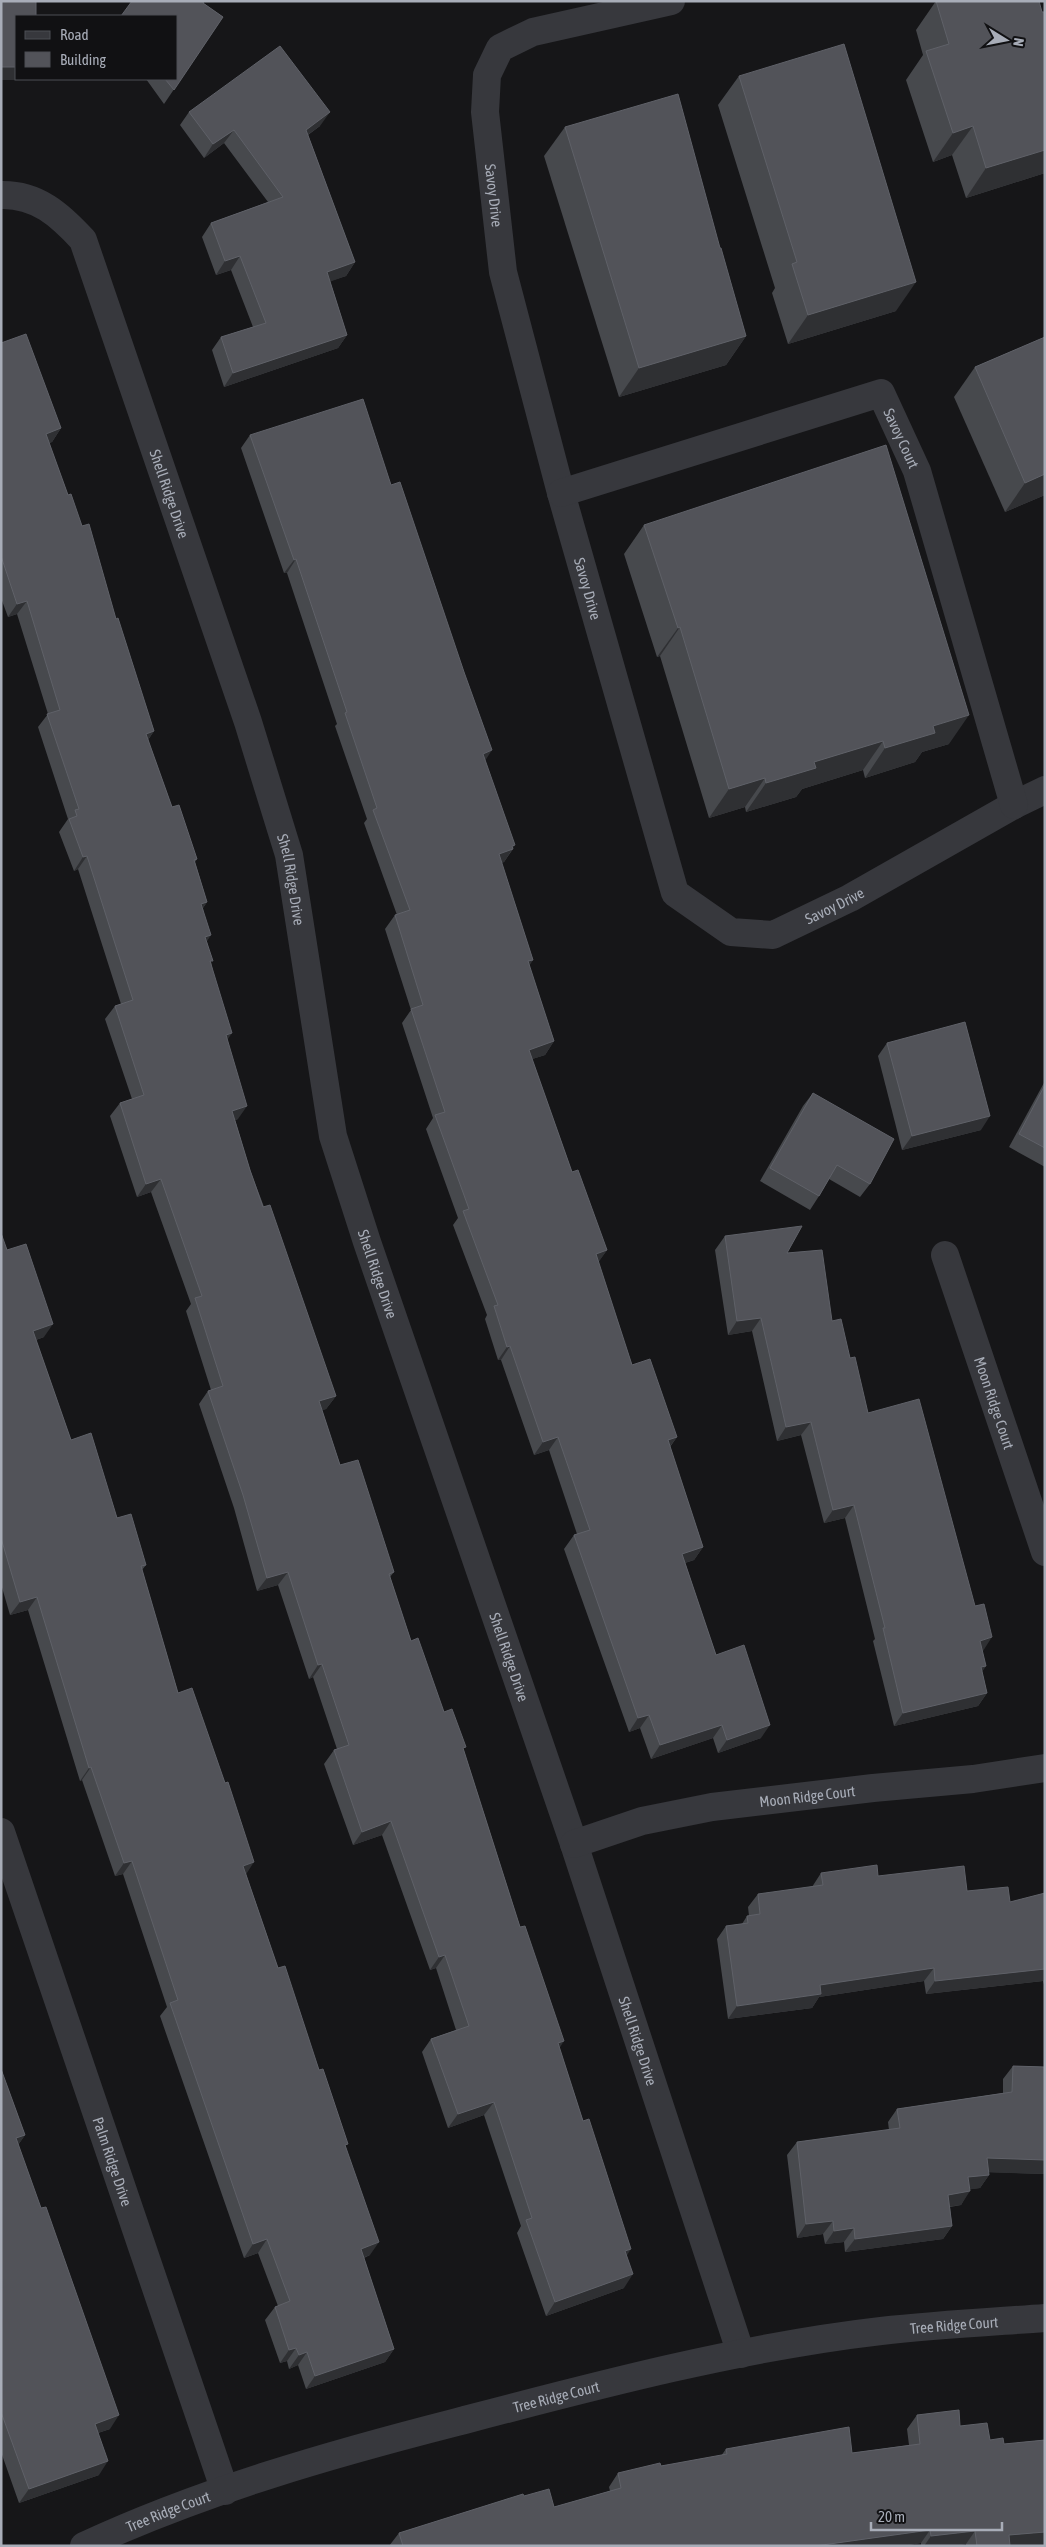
<svg xmlns="http://www.w3.org/2000/svg" width="1046" height="2547" viewBox="0 0 1046 2547" font-family="'Asap Condensed',sans-serif">
<style>
.lines{fill:none;stroke-linecap:round;stroke-linejoin:round}
.minor{stroke:#37383d;stroke-width:28}
.wall{fill:#47494d}
.shaded-wall{fill:#2f3033}
.building{fill:#525359;stroke:#5f6168}
.labels{text-anchor:middle;dominant-baseline:central;stroke-width:5;stroke-linejoin:round;paint-order:stroke}
.street-label{font-size:15px;fill:#a8adb8;stroke:#111113}
</style>
<rect width="100%" height="100%" fill="#161618"/>
<g class="lines">
<g class="minor">
<path id="s1" d="M671 1 533 32 500 48 487 75 485 112 503 272 561 493 675 893 731 932 773 935 850 898 1014 805 1045 790"/>
<path id="s2" d="M1 195C37 194 60 215 83 240L248 722 289 855 333 1136 367 1242 574 1844 741 2354"/>
<path id="s3" d="M561 493 881 393 917 471 1014 805"/>
<path id="s4" d="M945 1255 1045 1552"/>
<path id="s5" d="M1 1832 225 2491"/>
<path id="s6" d="M574 1844 642 1821 712 1807 873 1788 973 1779 1045 1768"/>
<path id="s7" d="M84 2546C202 2491 332 2454 457 2422 594 2386 741 2347 881 2331 935 2325 990 2322 1045 2318"/>
</g>
</g>
<g class="wall">
<polygon points="936,1 1045,173 966,198 952,155 933,162 906,80 923,55 916,30"/>
<polygon points="203,3 223,17 164,104 146,79 176,79"/>
<polygon points="739,76 896,311 788,344 772,293 775,288 718,105"/>
<polygon points="189,112 320,126 308,135 355,262 346,276 330,281 347,335 338,348 224,387 212,350 221,337 253,327 231,270 216,275 202,237 211,223 268,202 224,143 204,158 180,125"/>
<polygon points="565,127 746,336 726,365 619,397 544,156"/>
<polygon points="1045,337 1045,495 1005,512 954,397 975,367"/>
<polygon points="1,343 61,428 52,442 49,443 68,495 82,526 116,619 154,731 148,740 172,807 197,859 195,862 207,902 203,908 207,942 227,1040 238,1119 235,1120 250,1170 336,1396 326,1409 322,1410 340,1465 394,1572 390,1577 411,1641 444,1712 464,1751 520,1927 627,2256 624,2288 546,2316 517,2233 521,2226 484,2115 448,2128 422,2052 431,2039 456,2030 436,1968 430,1970 382,1835 353,1845 324,1764 334,1750 337,1749 313,1677 309,1679 278,1585 257,1591 234,1508 199,1404 208,1391 211,1390 186,1311 191,1304 151,1192 137,1197 110,1116 120,1103 132,1099 105,1019 115,1006 121,1004 78,869 74,871 59,832 68,819 38,727 48,714 17,614 8,617 1,598"/>
<polygon points="250,435 391,485 485,761 513,849 504,862 501,863 533,960 529,965 554,1041 545,1055 532,1059 572,1172 607,1250 598,1262 632,1365 677,1437 670,1447 703,1547 694,1560 685,1563 716,1655 761,1738 718,1753 713,1738 651,1759 640,1728 629,1732 564,1549 574,1535 577,1534 549,1450 534,1455 501,1360 498,1360 485,1319 487,1315 453,1225 458,1218 426,1129 433,1118 402,1023 411,1010 385,929 395,915 397,915 364,823 367,819 335,726 337,724 287,573 284,573 241,448"/>
<polygon points="644,525 949,744 922,752 915,762 865,778 863,770 802,789 796,797 746,812 745,807 709,818 660,656 657,657 624,554"/>
<polygon points="887,1043 981,1130 902,1150 878,1056"/>
<polygon points="1045,1081 1045,1167 1009,1147"/>
<polygon points="813,1093 870,1184 860,1197 829,1179 819,1196 810,1210 760,1181 803,1106"/>
<polygon points="1,1233 7,1250 44,1337 36,1340 71,1440 146,1565 142,1570 178,1693 246,1874 278,1968 319,2070 346,2148 370,2255 364,2258 394,2349 385,2362 306,2389 298,2365 289,2369 287,2361 280,2363 265,2320 275,2307 278,2306 258,2253 244,2258 160,2016 167,2007 123,1874 115,1876 82,1780 80,1781 28,1610 10,1615 1,1584"/>
<polygon points="725,1236 787,1253 832,1321 850,1358 868,1413 983,1651 982,1651 986,1666 982,1671 987,1693 978,1706 894,1726 873,1641 875,1639 845,1518 824,1523 801,1435 777,1441 752,1331 728,1335 715,1250"/>
<polygon points="821,1873 878,1876 967,1891 1010,1902 1045,1893 1045,1988 1043,1981 926,1994 924,1981 819,1997 812,2008 728,2019 717,1939 726,1926 742,1924 747,1916 749,1916 748,1907 758,1894 812,1887"/>
<polygon points="1013,2066 1045,2067 1045,2174 989,2172 989,2175 980,2188 970,2189 961,2205 950,2207 952,2226 943,2239 845,2252 844,2242 825,2244 823,2234 797,2238 787,2155 797,2142 889,2130 888,2122 897,2109 1003,2093 1003,2079"/>
<polygon points="1,2069 25,2135 18,2145 110,2429 98,2433 99,2475 19,2503 1,2452"/>
<polygon points="917,2415 960,2426 990,2440 1004,2444 1045,2440 1045,2545 1034,2546 966,2546 966,2544 951,2546 921,2546 921,2543 901,2546 389,2546 399,2533 524,2496 554,2507 610,2491 609,2487 618,2473 721,2456 726,2449 852,2453 909,2445 907,2429"/>
</g>
<g class="shaded-wall">
<polygon points="1,67 16,67 16,79 27,79 26,80 1,80"/>
<polygon points="330,112 320,126 296,143 306,130"/>
<polygon points="973,126 952,155 933,162 953,133"/>
<polygon points="234,130 224,143 204,158 213,144"/>
<polygon points="1045,150 1045,173 966,198 986,168"/>
<polygon points="240,256 231,270 216,275 225,261"/>
<polygon points="355,262 346,276 318,286 327,272"/>
<polygon points="916,282 896,311 788,344 808,315"/>
<polygon points="347,335 338,348 224,387 233,373"/>
<polygon points="746,336 726,365 619,397 639,368"/>
<polygon points="61,428 52,442 36,448 46,434"/>
<polygon points="1045,474 1045,495 1005,512 1025,483"/>
<polygon points="296,559 287,573 284,573 294,560"/>
<polygon points="27,601 17,614 8,617 17,604"/>
<polygon points="680,627 660,656 657,657 678,628"/>
<polygon points="969,715 949,744 922,752 915,762 865,778 885,748 933,726"/>
<polygon points="154,731 145,744 146,734"/>
<polygon points="883,741 863,770 802,789 796,797 746,812 766,783 814,762"/>
<polygon points="492,750 483,764 483,754"/>
<polygon points="765,778 745,807 709,818 729,789"/>
<polygon points="515,845 504,862 489,868 499,854"/>
<polygon points="87,856 78,869 74,871 83,857"/>
<polygon points="207,902 198,915 201,904"/>
<polygon points="211,935 202,949 205,937"/>
<polygon points="533,960 524,973 528,961"/>
<polygon points="232,1033 223,1046 226,1035"/>
<polygon points="554,1041 545,1055 520,1063 529,1050"/>
<polygon points="247,1106 238,1119 223,1124 232,1111"/>
<polygon points="990,1116 981,1130 902,1150 912,1136"/>
<polygon points="161,1179 151,1192 137,1197 146,1184"/>
<polygon points="607,1250 598,1263 596,1254"/>
<polygon points="761,1318 752,1331 728,1335 737,1321"/>
<polygon points="53,1324 44,1337 24,1344 33,1331"/>
<polygon points="510,1346 501,1360 498,1360 507,1347"/>
<polygon points="336,1396 326,1409 310,1415 319,1401"/>
<polygon points="811,1422 801,1435 777,1441 786,1427"/>
<polygon points="558,1437 549,1450 534,1455 543,1442"/>
<polygon points="677,1437 667,1450 668,1440"/>
<polygon points="854,1505 845,1518 824,1523 833,1510"/>
<polygon points="703,1547 694,1560 672,1567 682,1554"/>
<polygon points="288,1572 278,1585 257,1591 267,1578"/>
<polygon points="37,1597 28,1610 10,1615 20,1602"/>
<polygon points="992,1637 983,1651 971,1654 980,1641"/>
<polygon points="322,1664 313,1677 309,1679 318,1665"/>
<polygon points="986,1666 977,1679 981,1667"/>
<polygon points="987,1693 978,1706 894,1726 903,1713"/>
<polygon points="649,1715 640,1728 629,1732 638,1718"/>
<polygon points="722,1725 713,1738 651,1759 660,1745"/>
<polygon points="770,1725 761,1738 718,1753 727,1740"/>
<polygon points="91,1767 82,1780 80,1781 89,1768"/>
<polygon points="391,1821 382,1835 353,1845 362,1832"/>
<polygon points="132,1861 123,1874 115,1876 124,1863"/>
<polygon points="254,1862 245,1876 243,1866"/>
<polygon points="445,1955 436,1968 430,1970 439,1957"/>
<polygon points="934,1968 924,1981 819,1997 812,2008 728,2019 737,2006 820,1985"/>
<polygon points="1045,1969 1045,1979 1043,1981 926,1994 935,1981"/>
<polygon points="564,2041 555,2055 558,2043"/>
<polygon points="494,2102 484,2115 448,2128 458,2114"/>
<polygon points="25,2135 16,2148 16,2138"/>
<polygon points="987,2158 1045,2160 1045,2174 977,2172"/>
<polygon points="989,2175 980,2188 959,2191 968,2177"/>
<polygon points="970,2191 961,2205 939,2208 948,2195"/>
<polygon points="833,2221 823,2234 797,2238 806,2224"/>
<polygon points="952,2226 943,2239 845,2252 855,2239"/>
<polygon points="854,2228 844,2242 825,2244 834,2231"/>
<polygon points="267,2239 258,2253 244,2258 253,2244"/>
<polygon points="379,2242 370,2255 351,2262 361,2249"/>
<polygon points="631,2249 622,2263 625,2251"/>
<polygon points="633,2274 624,2288 546,2316 555,2302"/>
<polygon points="296,2348 287,2361 280,2363 289,2350"/>
<polygon points="394,2349 385,2362 306,2389 315,2376"/>
<polygon points="307,2352 298,2365 289,2369 299,2355"/>
<polygon points="119,2415 110,2429 85,2437 95,2424"/>
<polygon points="108,2461 99,2475 19,2503 29,2489"/>
<polygon points="930,2530 921,2543 901,2546 815,2546"/>
<polygon points="975,2531 966,2544 951,2546 924,2546 931,2536"/>
<polygon points="1045,2532 1045,2545 1034,2546 1001,2546 1009,2535"/>
</g>
<g class="building">
<polygon points="1,1 36,1 36,16 16,16 16,67 1,67"/>
<polygon points="132,1 204,1 203,3 223,17 174,90 165,79 176,79 176,16 121,16"/>
<polygon points="936,1 1039,1 1042,12 1045,12 1045,150 986,168 973,126 953,133 926,51 949,44"/>
<polygon points="844,44 916,282 808,315 792,264 797,262 739,76"/>
<polygon points="280,46 330,112 306,130 355,262 327,272 347,335 233,373 221,337 266,323 240,256 225,261 211,223 283,197 234,130 213,144 189,112"/>
<polygon points="678,94 720,248 721,248 746,336 639,368 565,127"/>
<polygon points="26,334 61,428 46,434 68,495 71,494 82,526 89,524 116,619 118,618 154,731 146,734 172,807 179,805 197,859 194,860 207,902 201,904 211,935 205,937 213,961 210,961 232,1033 226,1035 247,1106 232,1111 250,1170 263,1207 270,1205 336,1396 319,1401 340,1465 358,1460 394,1572 389,1574 411,1641 418,1638 444,1712 452,1709 466,1747 463,1748 520,1927 525,1926 564,2041 558,2043 583,2121 589,2119 631,2249 625,2251 633,2274 555,2302 526,2220 532,2218 494,2102 458,2114 431,2039 469,2026 445,1955 439,1957 391,1821 362,1832 334,1750 349,1745 322,1664 318,1665 288,1572 267,1578 243,1495 208,1391 223,1386 195,1298 202,1296 161,1179 146,1184 120,1103 144,1095 115,1006 133,1000 87,856 83,857 69,819 77,816 75,810 79,809 47,714 60,710 27,601 17,604 1,556 1,343"/>
<polygon points="1045,337 1045,474 1025,483 975,367"/>
<polygon points="363,399 391,485 400,482 464,672 492,750 483,754 515,845 512,846 513,849 499,854 533,960 528,961 554,1041 529,1050 572,1172 578,1170 607,1250 596,1254 632,1365 650,1359 677,1437 668,1440 703,1547 682,1554 716,1655 744,1645 770,1725 727,1740 722,1725 660,1745 649,1715 638,1718 574,1535 590,1530 558,1437 543,1442 510,1346 507,1347 494,1306 498,1305 463,1211 469,1209 435,1115 445,1112 411,1009 423,1005 395,915 410,910 373,810 377,808 345,713 347,712 296,559 294,560 250,435"/>
<polygon points="886,445 969,715 933,726 935,733 885,748 883,741 814,762 816,768 766,783 765,778 729,789 680,627 678,628 644,525"/>
<polygon points="965,1022 990,1116 912,1136 887,1043"/>
<polygon points="1045,1085 1045,1148 1019,1134"/>
<polygon points="813,1093 894,1139 870,1184 837,1165 819,1196 770,1168"/>
<polygon points="802,1226 787,1253 822,1250 832,1321 841,1319 850,1358 855,1357 868,1413 919,1399 975,1606 984,1604 992,1637 980,1641 986,1666 981,1667 987,1693 903,1713 883,1628 885,1628 854,1505 833,1510 811,1422 786,1427 761,1318 737,1321 725,1236"/>
<polygon points="1,1233 7,1250 26,1244 53,1324 33,1331 71,1440 91,1433 117,1518 131,1514 146,1565 141,1566 178,1693 192,1688 225,1783 228,1782 254,1862 243,1866 278,1968 285,1966 319,2070 323,2069 348,2144 345,2145 379,2242 361,2249 394,2349 315,2376 307,2352 299,2355 296,2348 289,2350 275,2307 290,2301 267,2239 253,2244 170,2003 178,2000 132,1861 124,1863 91,1767 89,1768 37,1597 20,1602 1,1538"/>
<polygon points="877,1865 878,1876 964,1866 967,1891 1008,1887 1010,1902 1045,1893 1045,1969 935,1981 934,1968 820,1985 821,1994 737,2006 726,1926 748,1923 747,1916 760,1914 758,1894 823,1885 821,1873"/>
<polygon points="1013,2066 1045,2067 1045,2160 987,2158 989,2175 968,2177 970,2191 948,2195 952,2226 855,2239 854,2228 834,2231 833,2221 806,2224 797,2142 900,2128 897,2109 1012,2092"/>
<polygon points="1,2069 25,2135 16,2138 41,2208 46,2207 119,2415 95,2424 108,2461 29,2489 1,2412"/>
<polygon points="959,2410 960,2426 987,2423 990,2440 1003,2438 1004,2444 1045,2440 1045,2532 1009,2535 1010,2546 977,2546 975,2531 931,2536 930,2530 815,2546 403,2546 399,2533 523,2494 524,2496 549,2489 554,2507 621,2488 618,2473 660,2463 661,2466 727,2454 726,2449 849,2427 852,2453 920,2444 917,2415"/>
</g>
<g class="labels">
<g class="street-label">
<text stroke="none"><textPath href="#s1" startOffset="329">Savoy Drive</textPath></text>
<text stroke="none"><textPath href="#s3" startOffset="385">Savoy Court</textPath></text>
<text stroke="none"><textPath href="#s2" startOffset="365">Shell Ridge Drive</textPath></text>
<text stroke="none"><textPath href="#s1" startOffset="734">Savoy Drive</textPath></text>
<text stroke="none"><textPath href="#s2" startOffset="770">Shell Ridge Drive</textPath></text>
<text stroke="none"><textPath href="#s1" startOffset="1229">Savoy Drive</textPath></text>
<text stroke="none"><textPath href="#s2" startOffset="1175">Shell Ridge Drive</textPath></text>
<text stroke="none"><textPath href="#s4" startOffset="156">Moon Ridge Court</textPath></text>
<text stroke="none"><textPath href="#s2" startOffset="1580">Shell Ridge Drive</textPath></text>
<text stroke="none"><textPath href="#s6" startOffset="239">Moon Ridge Court</textPath></text>
<text stroke="none"><textPath href="#s2" startOffset="1985">Shell Ridge Drive</textPath></text>
<text stroke="none"><textPath href="#s5" startOffset="348">Palm Ridge Drive</textPath></text>
<text stroke="none"><textPath href="#s7" startOffset="901">Tree Ridge Court</textPath></text>
<text stroke="none"><textPath href="#s7" startOffset="496">Tree Ridge Court</textPath></text>
<text stroke="none"><textPath href="#s7" startOffset="91">Tree Ridge Court</textPath></text>
</g>
</g>
<rect width="1046" height="2547" fill="none" stroke="#a8adb8" stroke-width="5"/>
<rect x="15" y="15" width="162" height="65" fill="#111113" stroke="#4d4f55"/>
<rect x="25" y="31" width="25" height="8" fill="#37383d" stroke="#4d4f55"/>
<text x="60" y="40" font-size="15" fill="#a8adb8">Road</text>
<rect x="25" y="52" width="25" height="15" fill="#525359" stroke="#4d4f55"/>
<text x="60" y="65" font-size="15" fill="#a8adb8">Building</text>
<g transform="translate(1006 40) rotate(100)" stroke="#111113" stroke-width="4" paint-order="stroke">
<path d="M0-4L9 19L0 12L-9 19Z" fill="#a8adb8"/>
<text y="-8" font-size="14" font-weight="bold" text-anchor="middle" fill="#a8adb8">N</text>
</g>
<path d="M871 2522v8h131v-8" fill="none" stroke="#a8adb8" stroke-width="2.5"/>
<text x="878" y="2522" font-size="15" fill="#a8adb8" stroke="#111113" stroke-width="4" paint-order="stroke">20 m</text>
</svg>
